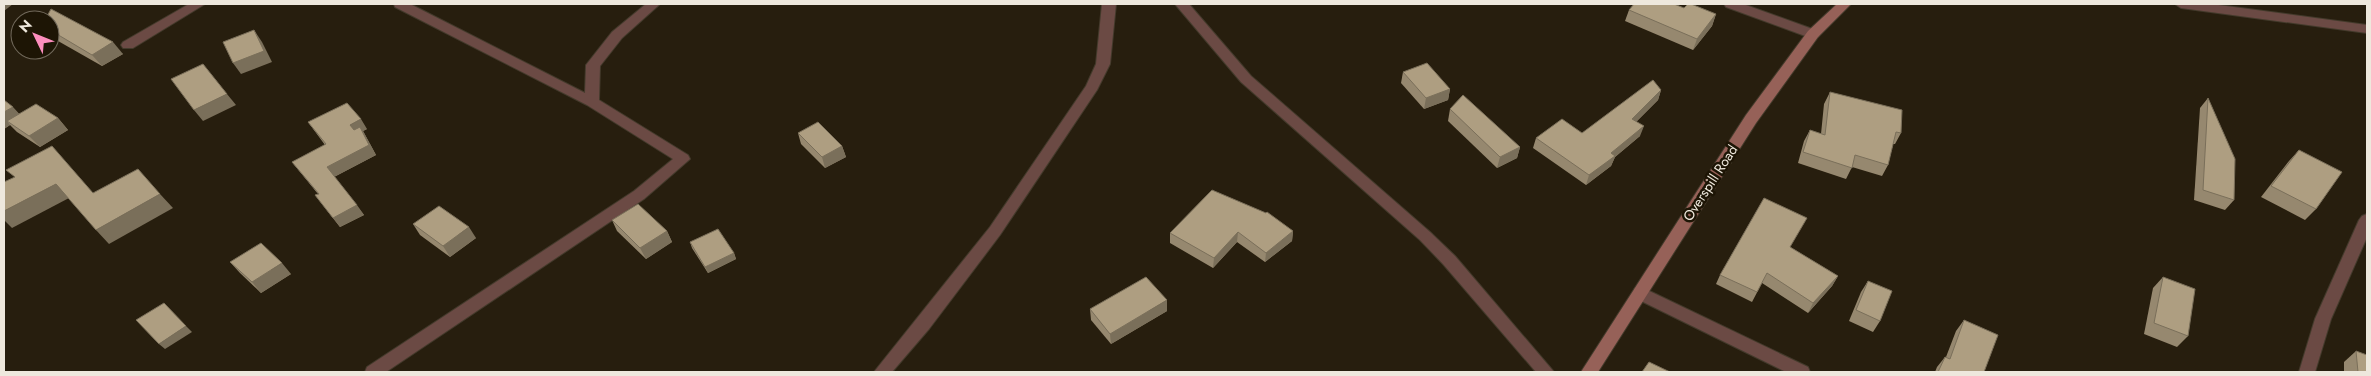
<svg xmlns="http://www.w3.org/2000/svg" width="2371" height="376" viewBox="0 0 2371 376" font-family="Jost,sans-serif">
<style>
.lines{fill:none;stroke-linecap:round;stroke-linejoin:round}
.street-casing{stroke:#433a2b;stroke-width:2}
.secondary-casing{stroke:#433a2b;stroke-width:2}
.street{fill:#6b4a44;fill-rule:evenodd}
.secondary{fill:#966158;fill-rule:evenodd}
.wall{fill:#96886f}
.shaded-wall{fill:#7a6f5a}
.building{fill:#ae9e81;stroke:#7a6f5a}
.labels{text-anchor:middle;dominant-baseline:central;stroke-width:5;stroke-linejoin:round;paint-order:stroke}
.street-label{font-size:14px;fill:#eee8dd;stroke:#1d1505}
</style>
<rect width="100%" height="100%" fill="#271e0e"/>
<g class="lines">
<defs>
<g id="street">
<polygon points="189,4 205,4 133,48 123,48 121,45 123,42"/>
<polygon points="394,4 410,4 585,93 586,65 612,32 646,4 660,4 622,38 600,66 599,100 688,155 690,159 644,199 386,372 365,372 367,367 634,191 673,159 587,105 395,7"/>
<polygon points="1102,4 1116,4 1110,64 1097,90 1000,235 929,329 892,372 874,372 990,227 1086,86 1096,64"/>
<polygon points="1175,4 1189,4 1251,76 1430,232 1455,256 1554,372 1536,372 1443,264 1420,240 1241,82"/>
<polygon points="1724,4 1743,4 1818,31 1820,34 1818,37 1808,37 1726,7"/>
<polygon points="2175,4 2211,4 2367,25 2367,33 2181,8"/>
<polygon points="2367,214 2367,237 2331,319 2315,372 2299,372 2315,319 2359,220 2362,216"/>
<polygon points="1641,287 1808,367 1810,372 1786,372 1635,298 1633,293 1635,288"/>
</g>
<polygon id="secondary" points="1837,4 1851,4 1818,37 1756,123 1598,372 1581,372 1746,115 1808,31"/>
</defs>
<use href="#street" class="street-casing"/>
<use href="#secondary" class="secondary-casing"/>
<use href="#street" class="street"/>
<use href="#secondary" class="secondary"/>
</g>
<g class="wall">
<polygon points="1629,10 1716,14 1712,26 1693,50 1625,21"/>
<polygon points="50,20 123,54 102,66 51,37 50,35"/>
<polygon points="1403,72 1450,89 1448,100 1424,109 1401,83"/>
<polygon points="1661,90 1658,100 1636,122 1640,136 1615,157 1611,166 1586,185 1533,148 1536,138 1582,133"/>
<polygon points="1830,92 1901,133 1895,144 1893,144 1888,165 1882,176 1852,167 1846,179 1798,163 1804,141 1810,130 1821,134 1824,104"/>
<polygon points="2208,98 2234,200 2225,210 2194,200 2200,108"/>
<polygon points="4,100 19,114 58,118 68,130 40,147 17,132 10,125 4,129"/>
<polygon points="1450,109 1520,147 1517,158 1497,168 1448,121"/>
<polygon points="308,122 367,129 363,131 376,155 334,177 364,215 340,227 315,195 318,194 292,162 325,145"/>
<polygon points="798,133 842,146 846,157 825,168 801,144"/>
<polygon points="2299,150 2316,209 2305,220 2261,197 2289,161"/>
<polygon points="612,220 667,231 672,242 646,259 617,231"/>
<polygon points="413,224 476,238 450,257 420,235"/>
<polygon points="1293,231 1292,241 1265,262 1237,242 1213,268 1170,243 1170,233"/>
<polygon points="690,242 734,253 736,259 708,273 692,248"/>
<polygon points="1790,247 1838,276 1832,286 1808,313 1762,283 1752,302 1716,284 1720,275"/>
<polygon points="230,262 291,274 261,293 240,273"/>
<polygon points="2163,277 2188,336 2177,347 2144,334 2153,288"/>
<polygon points="1868,281 1880,321 1873,332 1849,321 1861,292"/>
<polygon points="1090,309 1167,311 1111,344 1091,320"/>
<polygon points="1964,320 1984,372 1935,372 1937,367 1945,357 1946,357 1956,331"/>
<polygon points="2356,351 2367,372 2344,372 2344,362"/>
</g>
<g class="shaded-wall">
<polygon points="4,4 13,4 4,11"/>
<polygon points="1716,14 1712,26 1693,50 1697,39"/>
<polygon points="254,30 262,42 272,62 241,74 233,63"/>
<polygon points="113,42 123,54 102,66 92,55"/>
<polygon points="1450,89 1448,100 1424,109 1426,98"/>
<polygon points="1661,90 1658,100 1629,129 1632,119"/>
<polygon points="227,94 236,105 203,121 194,110"/>
<polygon points="13,107 23,118 7,121 10,125 4,129 4,112"/>
<polygon points="58,118 68,130 40,147 29,136"/>
<polygon points="361,119 367,129 363,131 376,155 334,177 327,167 357,135 350,125"/>
<polygon points="1644,126 1640,136 1615,157 1611,166 1586,185 1589,175 1611,153"/>
<polygon points="842,146 846,157 825,168 822,157"/>
<polygon points="1520,147 1517,158 1497,168 1500,157"/>
<polygon points="56,184 69,198 12,228 4,220 4,211"/>
<polygon points="160,194 173,208 109,244 96,230"/>
<polygon points="357,205 364,215 340,227 333,218"/>
<polygon points="469,227 476,238 450,257 443,246"/>
<polygon points="667,231 672,242 646,259 640,248"/>
<polygon points="1293,231 1292,241 1265,262 1266,253"/>
<polygon points="1238,232 1237,242 1213,268 1214,258"/>
<polygon points="734,253 736,259 708,273 705,267"/>
<polygon points="282,263 291,274 261,293 252,282"/>
<polygon points="1838,276 1832,286 1808,313 1813,303"/>
<polygon points="1167,300 1167,311 1111,344 1110,334"/>
<polygon points="186,326 192,332 165,349 159,344"/>
</g>
<g class="building">
<polygon points="1634,4 1674,4 1684,8 1688,4 1691,4 1716,14 1697,39 1629,10"/>
<polygon points="51,9 113,42 92,55 50,30 50,20 45,20"/>
<polygon points="254,30 264,51 233,63 223,42"/>
<polygon points="1427,63 1450,89 1426,98 1403,72"/>
<polygon points="203,64 227,94 194,110 171,79"/>
<polygon points="1653,80 1661,90 1632,119 1644,126 1611,153 1615,156 1589,175 1536,138 1562,119 1582,133"/>
<polygon points="1830,92 1902,110 1901,133 1896,132 1888,165 1855,155 1852,168 1803,152 1810,130 1825,135"/>
<polygon points="1463,95 1520,147 1500,157 1450,109"/>
<polygon points="2208,98 2235,159 2234,200 2203,190"/>
<polygon points="4,100 13,107 4,112"/>
<polygon points="347,103 361,119 350,125 354,130 360,127 369,145 327,167 357,205 333,218 315,195 319,194 292,162 326,144 308,122"/>
<polygon points="36,104 58,118 29,136 7,121"/>
<polygon points="818,122 842,146 822,157 798,133"/>
<polygon points="52,146 93,193 138,169 160,194 96,230 56,184 4,211 4,182 15,177 6,170"/>
<polygon points="2299,150 2342,172 2316,209 2271,186"/>
<polygon points="1212,190 1266,213 1267,212 1293,231 1266,253 1238,232 1214,258 1170,233"/>
<polygon points="1764,198 1807,218 1790,247 1838,276 1813,303 1767,273 1757,292 1720,275"/>
<polygon points="638,204 667,231 640,248 612,220"/>
<polygon points="439,206 469,227 443,246 413,224"/>
<polygon points="718,229 734,253 705,267 690,242"/>
<polygon points="261,243 282,263 252,282 230,262"/>
<polygon points="1146,277 1167,300 1110,334 1090,309"/>
<polygon points="2163,277 2195,289 2188,336 2154,323"/>
<polygon points="1868,281 1892,291 1880,321 1856,310"/>
<polygon points="164,303 186,326 159,344 136,320"/>
<polygon points="1964,320 1998,335 1984,372 1938,372 1945,357 1950,359"/>
<polygon points="2356,351 2367,355 2367,372 2358,372"/>
<polygon points="1649,362 1670,372 1642,372"/>
</g>
<g class="labels">
<g class="street-label">
<text transform="translate(1710 183) rotate(-57)">Overspill Road</text>
</g>
</g>
<rect width="2371" height="376" fill="none" stroke="#eee8dd" stroke-width="10"/>
<g transform="translate(35 35) rotate(313)"><circle r="24" fill="#1d1505" stroke="#71695b"/>
<path d="M0-4L9 19L0 12L-9 19Z" fill="#fd8ebe"/>
<text y="-8" font-size="14" font-weight="bold" text-anchor="middle" fill="#eee8dd">N</text>
</g>
</svg>
